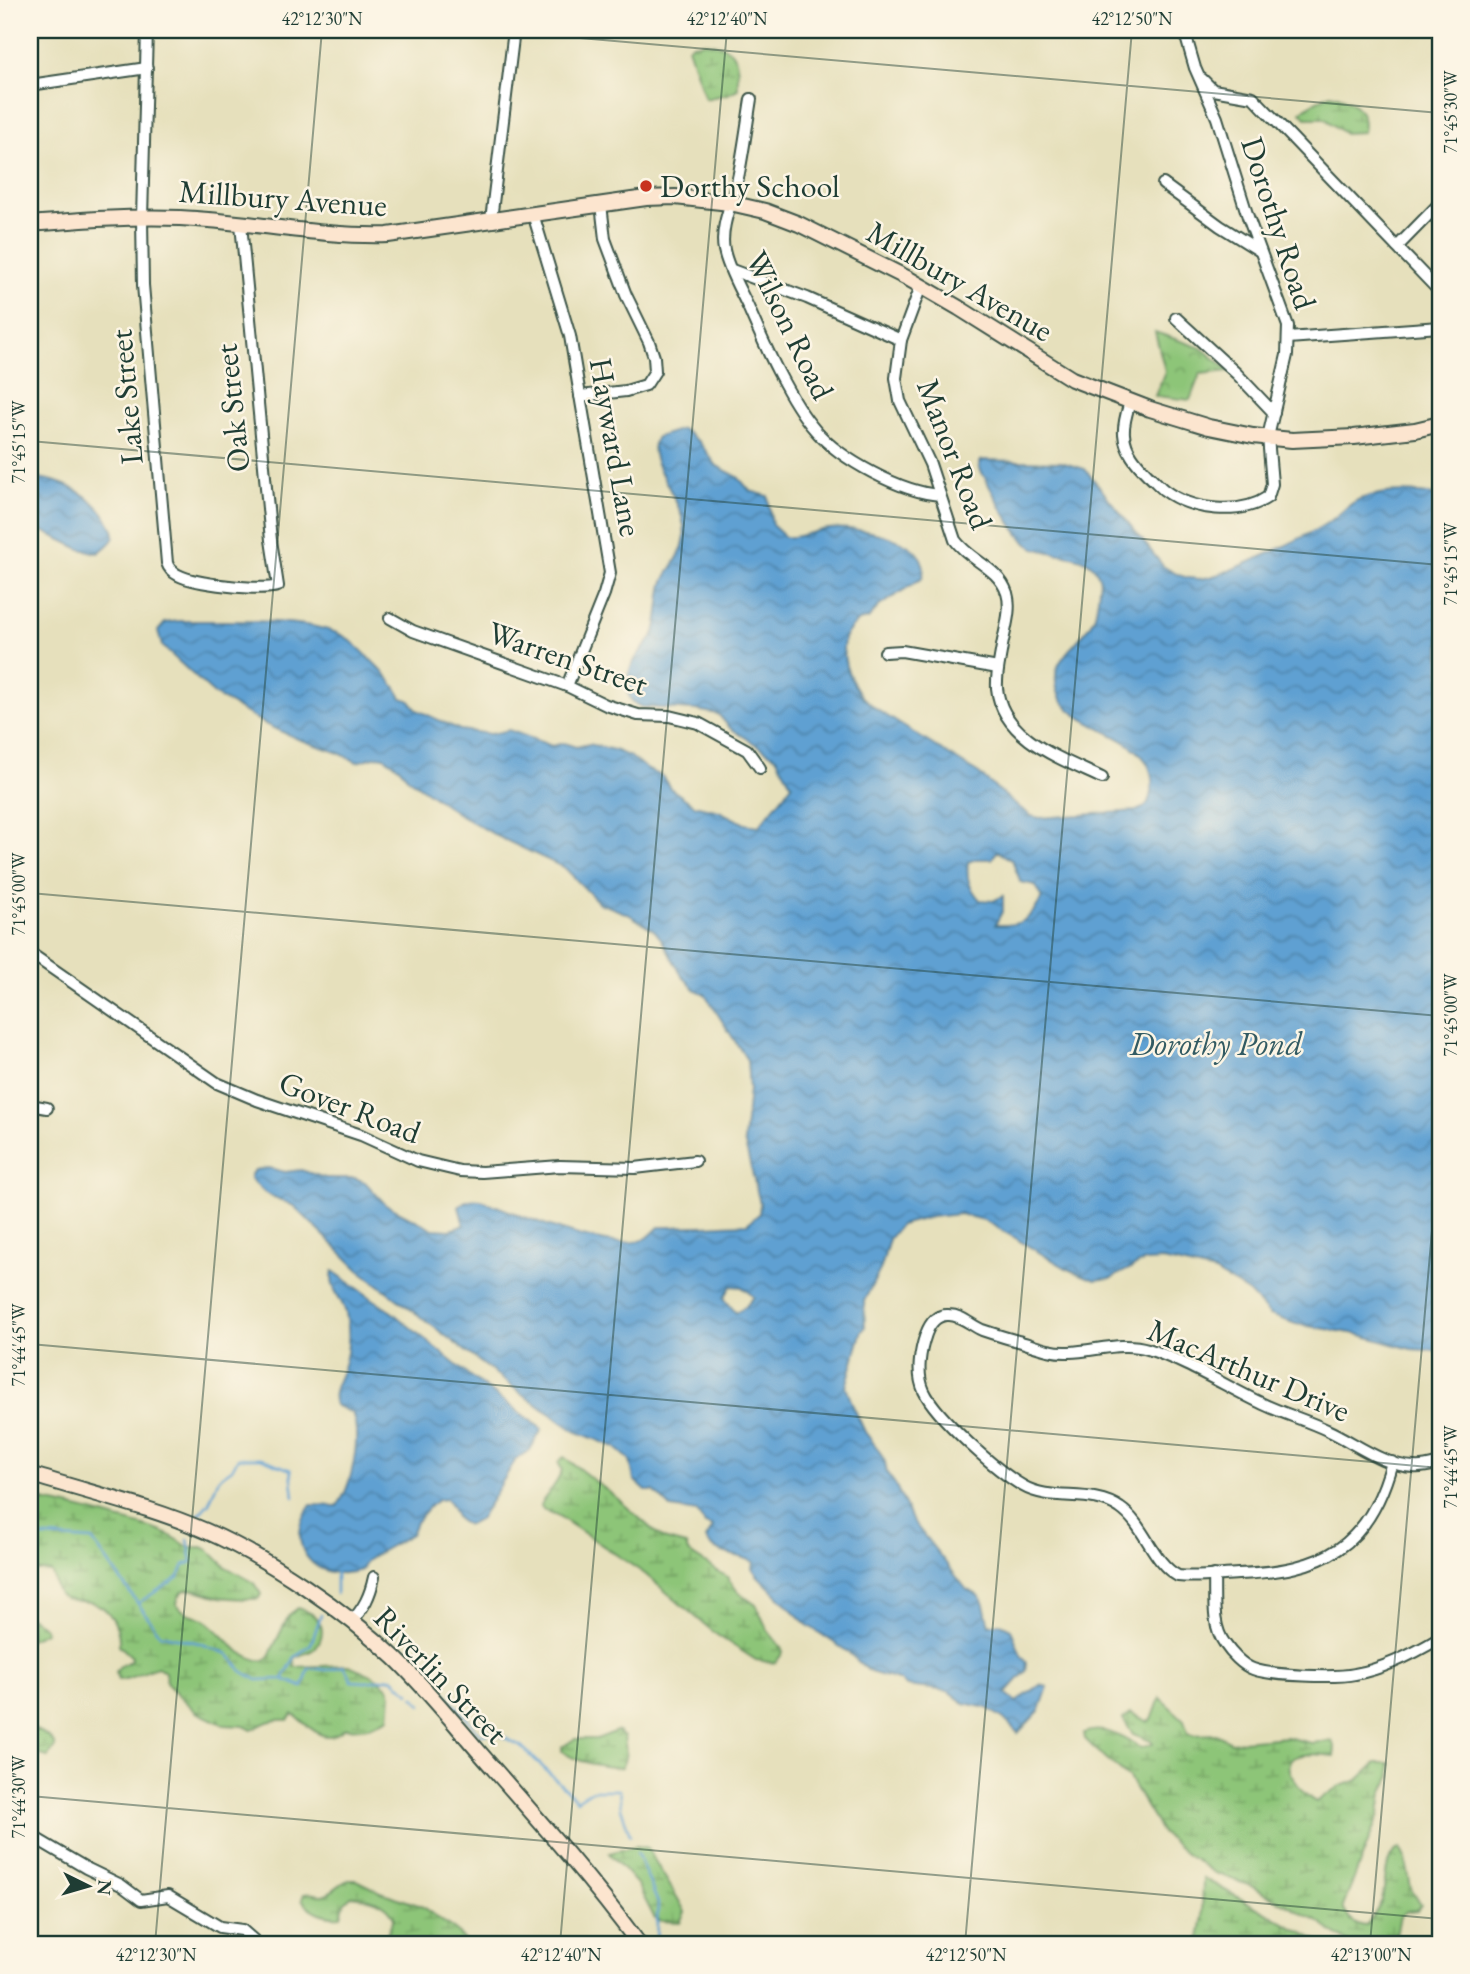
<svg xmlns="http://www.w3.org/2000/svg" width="1470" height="1974" viewBox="0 0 1470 1974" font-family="'EB Garamond',serif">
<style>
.wetland{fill:url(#wetland-marsh);stroke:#568156;stroke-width:2}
.park{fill:url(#park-crowns);stroke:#568156;stroke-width:2}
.water{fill:url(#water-waves);stroke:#3f6e83;stroke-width:2;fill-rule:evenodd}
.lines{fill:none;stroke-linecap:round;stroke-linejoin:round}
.stream{stroke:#5fa0d2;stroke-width:2.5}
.street-casing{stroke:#3d5548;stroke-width:14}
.secondary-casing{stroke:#3d5548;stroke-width:18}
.street{stroke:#fff;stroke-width:10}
.secondary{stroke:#fce5cf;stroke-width:14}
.ticks{fill:none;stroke:#1f3d34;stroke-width:2;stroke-opacity:0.45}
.poi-dot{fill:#c8321e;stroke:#fcf5e5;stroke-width:2.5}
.labels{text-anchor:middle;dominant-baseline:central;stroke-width:5;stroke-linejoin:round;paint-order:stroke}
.poi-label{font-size:32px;fill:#1f3d34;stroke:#fcf5e5;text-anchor:start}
.street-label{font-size:32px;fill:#1f3d34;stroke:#fcf5e5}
.water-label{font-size:33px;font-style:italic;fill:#325b63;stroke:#fcf5e5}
.neatline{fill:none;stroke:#1f3d34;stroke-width:2.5}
.ticks-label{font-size:18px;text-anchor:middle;fill:#1f3d34}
</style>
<defs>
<pattern id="wetland-marsh" width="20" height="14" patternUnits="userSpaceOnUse" patternTransform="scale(1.75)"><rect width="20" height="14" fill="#8dc578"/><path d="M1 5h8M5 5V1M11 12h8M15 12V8" fill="none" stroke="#73a163"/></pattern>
<pattern id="park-crowns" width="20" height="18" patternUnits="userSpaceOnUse" patternTransform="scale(1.75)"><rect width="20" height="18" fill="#8dc578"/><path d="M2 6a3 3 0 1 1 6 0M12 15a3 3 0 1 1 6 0" fill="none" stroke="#73a163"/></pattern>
<pattern id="water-waves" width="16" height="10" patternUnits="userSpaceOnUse" patternTransform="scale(1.75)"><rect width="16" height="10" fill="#5fa0d2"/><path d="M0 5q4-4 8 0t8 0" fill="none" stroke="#4e84ab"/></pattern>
</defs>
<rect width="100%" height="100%" fill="#fcf5e5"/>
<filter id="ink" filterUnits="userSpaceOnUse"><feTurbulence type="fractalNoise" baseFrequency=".0143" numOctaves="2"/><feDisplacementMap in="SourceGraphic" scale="14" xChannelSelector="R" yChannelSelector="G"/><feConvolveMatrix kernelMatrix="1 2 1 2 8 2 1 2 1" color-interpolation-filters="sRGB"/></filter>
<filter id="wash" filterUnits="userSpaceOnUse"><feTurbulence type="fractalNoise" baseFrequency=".00686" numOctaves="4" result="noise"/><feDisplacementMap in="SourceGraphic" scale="28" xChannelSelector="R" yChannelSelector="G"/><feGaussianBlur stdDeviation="1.57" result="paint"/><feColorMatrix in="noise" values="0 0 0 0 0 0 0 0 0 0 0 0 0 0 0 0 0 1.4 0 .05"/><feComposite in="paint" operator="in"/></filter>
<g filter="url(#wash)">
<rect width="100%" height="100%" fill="#e6e0bc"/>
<g class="wetland">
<path d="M706 42C739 47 738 59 738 89L728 94 705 99 688 47 692 44Z"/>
<path d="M1330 94C1350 98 1368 110 1363 132L1344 133 1324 118H1306L1301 112 1306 107Z"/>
<path d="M564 1457 618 1499 663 1539 686 1545 688 1552 727 1577 738 1592 756 1605 768 1631 781 1647 783 1653 775 1663 756 1660 717 1635 645 1574 557 1515 544 1510 540 1505C548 1492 558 1484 562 1470L558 1462Z"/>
<path d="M30 1499C59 1503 86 1510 114 1518 142 1526 167 1529 189 1548L202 1547 209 1550 226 1567 253 1582 261 1594 259 1598C254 1600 222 1598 216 1596 200 1592 180 1580 177 1604 187 1618 194 1612 205 1620 228 1636 232 1655 263 1661L268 1658 289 1615 298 1608C317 1613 330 1628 316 1647 311 1653 301 1654 295 1658L294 1667 349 1665 372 1675 388 1687 391 1695 389 1718C374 1726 362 1730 345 1728 324 1747 312 1728 293 1714L288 1720C271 1719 266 1722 252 1730L244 1726 224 1725 196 1712 167 1684 165 1672 158 1667C144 1670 132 1680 118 1680L116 1672 120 1666 131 1661 132 1657 119 1645C120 1627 110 1606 90 1602 81 1601 71 1602 62 1597 54 1592 56 1579 51 1572L30 1570Z"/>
<polygon points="30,1617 45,1628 46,1632 30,1639"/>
<path d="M1160 1698 1184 1720 1188 1733 1192 1735 1216 1734 1231 1742 1286 1737 1311 1743 1332 1741 1335 1749 1334 1756C1314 1753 1271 1751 1296 1782 1302 1790 1307 1798 1316 1802L1338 1787 1358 1780 1376 1763H1390L1391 1776 1382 1793 1379 1814 1343 1907C1346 1917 1355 1925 1365 1926L1368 1924C1373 1916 1379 1908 1382 1899 1387 1883 1383 1856 1400 1848L1406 1860 1411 1889 1421 1905 1417 1910 1407 1911 1400 1916 1396 1934 1402 1944H1350L1317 1921 1251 1886 1215 1873 1186 1854 1162 1833 1129 1778 1093 1747 1085 1739 1084 1733C1102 1725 1126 1738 1141 1748L1153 1744 1151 1741 1133 1734 1123 1719 1131 1713 1148 1722 1152 1720Z"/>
<path d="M30 1728C40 1732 52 1735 55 1747L48 1757 30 1752Z"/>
<path d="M617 1731 624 1737C626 1749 627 1758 621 1768 604 1767 574 1762 562 1751V1747L575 1739H597Z"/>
<path d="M636 1846 648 1848C659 1871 674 1889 685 1912L680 1922 661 1921 654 1917 637 1884 609 1853Z"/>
<polygon points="1203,1878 1323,1944 1198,1944 1202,1922"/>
<path d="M349 1880H357L381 1892 421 1906 456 1931 467 1944H394L388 1942 387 1935 394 1918C387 1901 368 1898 351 1896L344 1903 341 1916C327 1918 310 1911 302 1899L304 1894C311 1892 315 1895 322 1895 332 1894 339 1883 349 1880Z"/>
</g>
<polygon class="park" points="1155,332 1201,348 1230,371 1200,374 1190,400 1155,396 1165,371"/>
<g class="water">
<path d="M682 429 699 442 717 466 738 477 750 491 768 496 772 525 785 537C800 539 814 530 828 529 855 526 936 538 922 578L878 607 868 619 858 621 851 628 844 638 843 649 846 666 851 679 861 696 879 711 979 774 1015 804 1031 816 1040 818 1136 811C1147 807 1149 803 1151 792 1164 737 1076 732 1060 697 1043 658 1081 647 1094 618 1098 607 1098 593 1100 581 1094 548 1053 559 1031 546 1014 536 991 488 980 469L979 463 982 460 1061 462 1085 469 1163 566C1173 573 1185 579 1198 579 1220 579 1310 535 1330 521 1341 514 1348 504 1360 499 1384 490 1416 491 1440 496V1351L1411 1349 1357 1334 1296 1324 1270 1315 1249 1293 1215 1272 1163 1260 1145 1261 1111 1278 1095 1280 1068 1269 984 1220 960 1214 931 1217 900 1225 889 1239 881 1268 864 1301 865 1327 861 1333 846 1387 853 1406 865 1432 878 1449 885 1462 887 1473 895 1484 912 1520 967 1590C988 1597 983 1607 989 1625L999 1623 1011 1629 1021 1655 1027 1663 1026 1671 1006 1693 1016 1702 1040 1685 1048 1687 1040 1710 1018 1733 1004 1719 987 1708 964 1703 948 1691 907 1686 898 1680 870 1672 848 1652 806 1624 757 1575 753 1569 754 1562C740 1554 713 1555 706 1539L713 1527 705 1524 697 1512 671 1508 654 1491H646L634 1480 630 1460 615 1447 575 1431 522 1394 359 1270 294 1206 265 1193 250 1179 251 1174 255 1170 269 1168 285 1172 301 1170 325 1178H355L365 1182 386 1205 433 1229 450 1230 464 1225 459 1207C465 1199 471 1199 481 1200 516 1213 614 1257 647 1238 651 1235 656 1230 659 1227 689 1227 718 1225 747 1224L759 1214 760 1203 744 1141 749 1089 747 1060 705 994 696 990 682 976 662 940 654 930 628 914 599 903 565 868 497 836 457 813 409 779 399 767 384 757 378 756 357 762 339 753 298 739 267 725 215 695 162 646 158 631 165 623 179 621C222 622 312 616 347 638 357 645 366 655 375 664 386 675 395 684 402 698L409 700 417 710 460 730 491 734 509 730 552 746 564 743 576 747 589 744 614 750 631 757 648 770 662 776 670 788 694 805 719 811 745 824 759 826 792 785 776 757 730 728 718 714 696 710 643 707C620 701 626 673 636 658 642 648 651 642 655 632 660 616 659 600 663 584 667 572 676 563 681 551 700 509 638 463 657 437ZM997 851 1013 861C1014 869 1019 874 1020 882L1035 885 1042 898C1030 921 1020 926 995 925L1003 910V896L993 901 980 900C969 887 966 879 968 862L976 859H992ZM731 1286 742 1287 754 1297 747 1305 736 1313 724 1298Z"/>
<path d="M30 477C61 479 93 494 109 522 111 526 115 532 114 537 112 543 103 549 98 553L80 549 30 525Z"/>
<path d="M333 1271 393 1313 467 1374 542 1429 530 1450 516 1459 480 1519 469 1525C450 1520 458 1511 446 1499L438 1500 430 1506 416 1522 411 1534 373 1556 365 1562 361 1570C315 1585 282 1545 311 1505L337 1506C352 1487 362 1435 352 1413L335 1405C330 1391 339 1381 343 1368 349 1350 350 1331 346 1313 342 1298 328 1287 333 1271Z"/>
</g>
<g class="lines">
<g class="stream">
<polyline points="199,1514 209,1503 219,1478 232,1469 238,1458 261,1458 291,1470 294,1497"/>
<polyline points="30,1536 92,1540 160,1634 199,1643 228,1654 242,1671 257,1680 283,1679 295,1657 311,1644 321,1615"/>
<polyline points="336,1570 336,1594"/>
<polyline points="138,1603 179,1577 184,1565 192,1562 188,1539"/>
<polyline points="283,1679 303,1687 309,1668 327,1670 344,1666 352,1681 366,1682 392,1678 410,1693"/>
<polyline points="444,1692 481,1735 494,1732 521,1746 577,1800 592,1790 619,1790 621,1808 630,1835"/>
<polyline points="414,1697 422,1705"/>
<polyline points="637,1853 658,1903 656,1944"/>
</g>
</g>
</g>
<g filter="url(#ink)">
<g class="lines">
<defs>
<g id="street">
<path d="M147 30 142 218 143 285 167 563C169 569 172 572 178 575 195 584 259 591 278 586L271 540 241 224"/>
<polyline points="1202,79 1213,90 1253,97 1440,292"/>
<polyline points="30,85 147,68"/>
<path d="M751 99C747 124 744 148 739 173 735 196 719 226 724 250 728 270 741 291 749 309 765 346 789 400 815 430 841 460 901 492 940 495"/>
<polyline points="1163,184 1220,226 1260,251"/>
<polyline points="533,214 570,336 610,573 604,594 567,686"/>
<polyline points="491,220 514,30"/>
<polyline points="1397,247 1440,203"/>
<polyline points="732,270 807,298 901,340"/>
<path d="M921 286 901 340 896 378 900 401 930 464 955 540C970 561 998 567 1007 593 1012 609 1005 629 1002 646 1000 660 996 674 997 688 1002 739 1062 759 1102 778"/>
<polyline points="1176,318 1237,374 1274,413"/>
<polyline points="1288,338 1440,327"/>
<polyline points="580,396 626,391 646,385 655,371 654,357 649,342 626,295 605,239 601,204"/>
<path d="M1130 402C1127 412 1123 423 1124 434 1125 451 1137 464 1148 475 1154 480 1159 486 1164 490 1192 511 1240 516 1268 497L1272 484 1268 437 1287 355 1288 326 1248 217 1217 118 1195 68 1184 30"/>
<polyline points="390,618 413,631 567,686 606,705 638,715 669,716 698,723 747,750 760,768"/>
<polyline points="885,652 902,651 998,668"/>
<polyline points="30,953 217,1083 257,1100 361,1135 418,1161 460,1171 482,1172 560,1166 635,1168 695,1161"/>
<polyline points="30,1105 47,1108"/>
<path d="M1392 1462C1369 1548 1323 1571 1238 1574 1218 1575 1198 1578 1178 1576 1152 1562 1145 1525 1120 1508 1092 1488 1052 1503 1023 1486 997 1471 936 1417 924 1391 916 1374 920 1351 926 1334 930 1323 937 1314 949 1315 961 1315 971 1325 982 1330 994 1334 1006 1338 1018 1341 1035 1346 1051 1353 1069 1352 1096 1351 1122 1341 1148 1349 1188 1362 1225 1386 1263 1404 1284 1414 1306 1420 1327 1430 1354 1442 1383 1466 1414 1467 1423 1468 1432 1465 1440 1463"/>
<path d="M1214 1575C1215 1597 1211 1625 1225 1644 1231 1653 1242 1665 1253 1669 1271 1676 1336 1678 1355 1674 1384 1669 1415 1653 1440 1638"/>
<path d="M351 1622C364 1608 370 1596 374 1577"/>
<polyline points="30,1835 86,1868 121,1885 141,1900 168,1896 220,1927 242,1930 258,1944"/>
</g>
<g id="secondary">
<path d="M30 224C79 220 130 216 180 218 250 221 318 237 388 235L646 198 675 197 730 203 765 211 799 224 909 279 959 308 1072 379 1150 409 1209 427 1253 436 1292 440 1354 437 1415 430 1440 424"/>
<path d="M30 1474C89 1493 149 1506 206 1531 270 1559 344 1610 395 1658 430 1692 461 1732 494 1769 544 1826 594 1883 639 1944"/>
</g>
</defs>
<use href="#street" class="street-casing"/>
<use href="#secondary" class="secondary-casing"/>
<use href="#street" class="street"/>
<use href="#secondary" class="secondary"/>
</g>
</g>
<path class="ticks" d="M488 30 1440 113M30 441 1440 565M30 893 1440 1016M30 1344 1440 1468M30 1796 1440 1919M155 1944 322 30M560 1944 727 30M965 1944 1132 30M1370 1944 1440 1139"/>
<circle class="poi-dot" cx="646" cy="186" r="7"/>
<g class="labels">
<g class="poi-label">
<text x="660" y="186">Dorthy School</text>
</g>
<g class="street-label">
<text transform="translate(283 198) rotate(4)">Millbury Avenue</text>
<text transform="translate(1279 223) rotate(72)">Dorothy Road</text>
<text transform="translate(960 281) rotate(30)">Millbury Avenue</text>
<text transform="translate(790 325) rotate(64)">Wilson Road</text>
<text transform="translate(126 397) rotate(-95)">Lake Street</text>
<text transform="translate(232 408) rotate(-96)">Oak Street</text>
<text transform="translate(616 447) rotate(80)">Hayward Lane</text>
<text transform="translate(955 454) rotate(69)">Manor Road</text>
<text transform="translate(568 658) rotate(19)">Warren Street</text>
<text transform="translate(350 1107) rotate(21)">Gover Road</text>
<text transform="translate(1249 1370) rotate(23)">MacArthur Drive</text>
<text transform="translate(441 1675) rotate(46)">Riverlin Street</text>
</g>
<g class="water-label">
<text x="1216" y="1043">Dorothy Pond</text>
</g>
</g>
<rect width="1470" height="1974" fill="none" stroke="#fcf5e5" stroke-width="77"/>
<g transform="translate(88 1886) rotate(95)" stroke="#fcf5e5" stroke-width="5" paint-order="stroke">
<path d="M0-5L12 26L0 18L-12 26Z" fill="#1f3d34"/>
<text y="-10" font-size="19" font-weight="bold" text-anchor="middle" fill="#1f3d34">N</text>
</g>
<rect x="38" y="38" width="1394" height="1898" class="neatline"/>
<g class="ticks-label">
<text x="322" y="25">42°12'30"N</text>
<text x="727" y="25">42°12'40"N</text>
<text x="1132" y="25">42°12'50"N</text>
<text transform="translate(1451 112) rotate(-90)" y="6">71°45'30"W</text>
<text transform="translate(19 442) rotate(-90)" y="6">71°45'15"W</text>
<text transform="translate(1451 564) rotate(-90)" y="6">71°45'15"W</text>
<text transform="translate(19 894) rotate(-90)" y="6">71°45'00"W</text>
<text transform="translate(1451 1015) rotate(-90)" y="6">71°45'00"W</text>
<text transform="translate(19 1345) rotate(-90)" y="6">71°44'45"W</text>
<text transform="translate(1451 1467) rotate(-90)" y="6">71°44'45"W</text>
<text transform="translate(19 1797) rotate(-90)" y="6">71°44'30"W</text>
<text x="156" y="1961">42°12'30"N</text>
<text x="561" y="1961">42°12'40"N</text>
<text x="966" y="1961">42°12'50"N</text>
<text x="1371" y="1961">42°13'00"N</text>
</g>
</svg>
